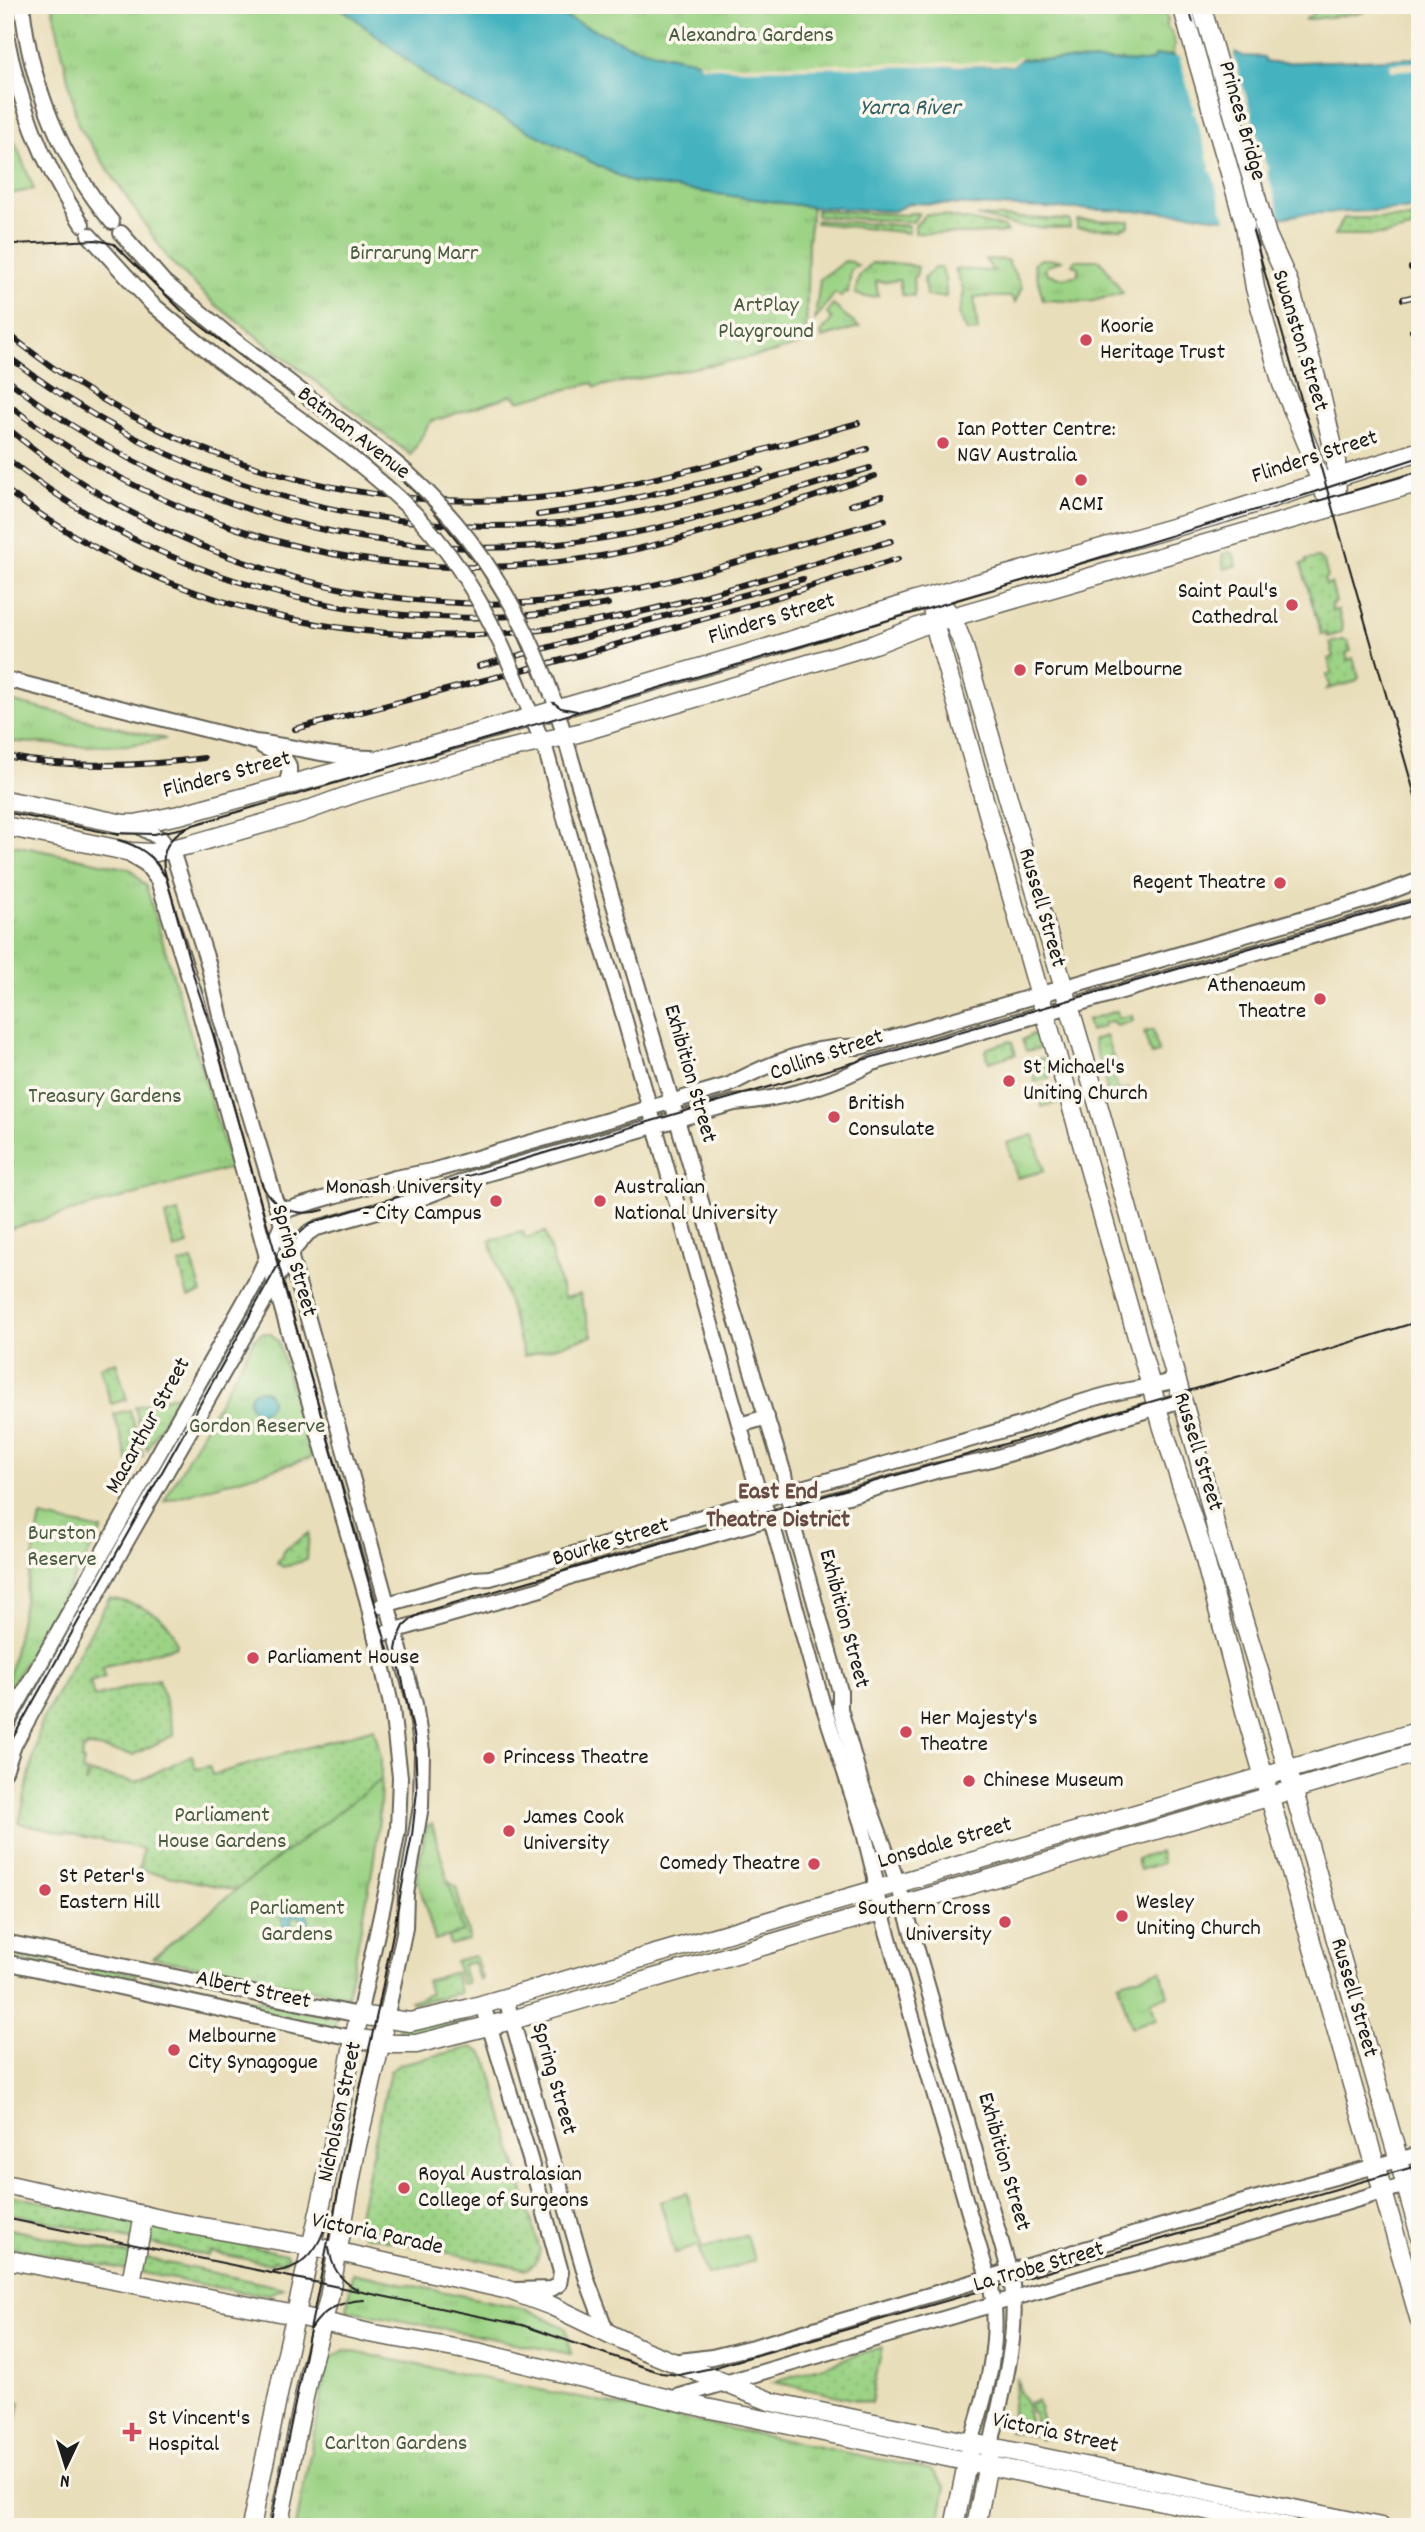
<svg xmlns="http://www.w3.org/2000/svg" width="1425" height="2532" viewBox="0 0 1425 2532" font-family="Dekko,sans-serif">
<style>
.grass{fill:url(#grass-dots);stroke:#5c7850;stroke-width:2}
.park{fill:url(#park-tufts);stroke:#5c7850;stroke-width:2}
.pitch{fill:#9cd385;stroke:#5c7850;stroke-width:2}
.water{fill:#44b3bf;stroke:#30686e;stroke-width:2}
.pier{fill:#e9deba}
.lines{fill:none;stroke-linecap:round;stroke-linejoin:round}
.minor-casing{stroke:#646053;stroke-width:18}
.major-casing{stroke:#646053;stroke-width:21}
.minor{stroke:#fff;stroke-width:14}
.major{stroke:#fff;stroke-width:18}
.tram{stroke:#1c1c1c;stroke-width:2}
.rail-casing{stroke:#1c1c1c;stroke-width:6}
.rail{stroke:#fbf7ec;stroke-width:3.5;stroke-dasharray:10;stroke-linecap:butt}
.minor-bridge-casing{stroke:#646053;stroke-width:18;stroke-linecap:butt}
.major-bridge-casing{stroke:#646053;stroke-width:21;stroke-linecap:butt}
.minor-bridge{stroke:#fff;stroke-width:14}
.major-bridge{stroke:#fff;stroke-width:18}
.poi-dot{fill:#d1495b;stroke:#fbf7ec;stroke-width:2.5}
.labels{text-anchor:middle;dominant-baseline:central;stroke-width:7;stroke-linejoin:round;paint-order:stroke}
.park-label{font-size:23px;fill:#495c41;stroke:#fbf7ec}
.street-label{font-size:23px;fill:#1c1c1c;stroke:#fbf7ec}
.poi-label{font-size:23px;fill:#1c1c1c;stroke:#fbf7ec;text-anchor:start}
.water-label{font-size:24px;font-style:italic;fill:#2e6065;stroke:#fbf7ec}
.neighbourhood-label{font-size:24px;font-weight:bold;fill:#654942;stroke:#fbf7ec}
</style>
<defs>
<pattern id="grass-dots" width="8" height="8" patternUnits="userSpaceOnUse" patternTransform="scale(1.75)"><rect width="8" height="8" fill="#9cd385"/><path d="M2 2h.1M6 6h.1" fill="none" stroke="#86b572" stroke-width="1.8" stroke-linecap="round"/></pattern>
<pattern id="park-tufts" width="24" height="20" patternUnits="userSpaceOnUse" patternTransform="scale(1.75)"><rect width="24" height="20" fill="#9cd385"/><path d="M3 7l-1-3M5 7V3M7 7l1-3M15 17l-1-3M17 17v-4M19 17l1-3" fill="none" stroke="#86b572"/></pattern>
</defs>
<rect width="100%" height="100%" fill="#fbf7ec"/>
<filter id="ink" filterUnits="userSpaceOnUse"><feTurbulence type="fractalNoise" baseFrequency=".0143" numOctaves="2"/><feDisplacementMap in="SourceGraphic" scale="14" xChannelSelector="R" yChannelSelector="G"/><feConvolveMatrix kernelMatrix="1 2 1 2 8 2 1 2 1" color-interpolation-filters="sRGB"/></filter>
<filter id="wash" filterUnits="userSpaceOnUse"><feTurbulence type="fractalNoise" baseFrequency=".00686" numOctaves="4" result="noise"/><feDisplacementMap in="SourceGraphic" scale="28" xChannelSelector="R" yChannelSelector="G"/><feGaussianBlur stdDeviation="1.57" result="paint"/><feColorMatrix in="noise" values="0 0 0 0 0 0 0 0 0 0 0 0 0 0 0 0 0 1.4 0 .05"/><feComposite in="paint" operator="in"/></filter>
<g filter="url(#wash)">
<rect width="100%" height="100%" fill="#e9deba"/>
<g class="grass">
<polygon points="816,210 908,215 909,213 919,213 913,222 816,216"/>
<polygon points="926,214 941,215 1003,227 1007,232 970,234 915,233 915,226"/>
<polygon points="1420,215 1420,223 1412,225 1412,229 1384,235 1334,235 1344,218 1411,218 1411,216"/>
<polygon points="976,216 1070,220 1070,228 1021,227"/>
<polygon points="816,220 909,226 909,233 815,223"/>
<polygon points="1077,220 1129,221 1129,226 1120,229 1077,228"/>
<polygon points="1227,552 1233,553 1237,565 1224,569 1222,555"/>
<polygon points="1318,558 1324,562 1328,577 1324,579 1326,585 1331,583 1336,602 1331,604 1332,611 1338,610 1343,628 1341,633 1328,637 1327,633 1321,634 1301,564 1306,563 1306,560"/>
<polygon points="1343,640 1348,641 1351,651 1346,653 1348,660 1353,658 1359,678 1354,682 1327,689 1330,686 1327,675 1332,673 1328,659 1334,657 1330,643"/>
<polygon points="1117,1011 1119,1018 1132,1015 1133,1021 1116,1026 1112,1021 1104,1023 1103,1027 1090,1031 1087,1020"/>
<polygon points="1153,1030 1159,1053 1151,1055 1144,1032"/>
<polygon points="1033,1034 1038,1037 1040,1044 1038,1049 1026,1051 1022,1040"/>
<polygon points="1106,1036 1118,1073 1114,1075 1118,1091 1129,1089 1130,1093 1110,1099 1093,1040"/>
<polygon points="1010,1041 1012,1042 1016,1054 989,1062 986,1051 988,1048"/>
<polygon points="1041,1058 1045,1060 1050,1078 1035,1082 1030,1061"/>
<polygon points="1052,1085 1057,1103 1042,1107 1038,1089"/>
<polygon points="178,1212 188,1245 174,1249 165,1216"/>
<polygon points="523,1232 525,1238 545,1232 564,1298 580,1294 592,1336 524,1356 490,1240"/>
<polygon points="192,1260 202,1293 188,1297 179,1264"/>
<polygon points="116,1362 127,1399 111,1404 100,1367"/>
<polygon points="178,1395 147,1450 135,1407"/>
<polygon points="130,1410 143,1456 128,1461 114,1414"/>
<polygon points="309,1533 307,1560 283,1567 277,1563 286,1549"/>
<path d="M109 1598C135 1603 174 1614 177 1646L103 1667 105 1677 90 1682 94 1697 159 1679 174 1735 133 1755 87 1746 86 1749H83L81 1760 84 1761 82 1771 87 1772 85 1783H87L90 1773 136 1782 192 1755 196 1769 209 1766 212 1775 374 1728 381 1757V1780L236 1890 139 1870 143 1849 19 1823 41 1722Z"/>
<polygon points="1160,1852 1163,1863 1140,1870 1137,1859"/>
<polygon points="448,1881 456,1887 469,1937 468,1940 450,1945 436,1895"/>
<polygon points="5,1947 51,1957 49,1966 5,1956"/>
<polygon points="473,1956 476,1958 482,1979 479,1980 473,1962 462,1965 467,1983 462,1984 455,1961"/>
<polygon points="92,1965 136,1974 134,1984 90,1975"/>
<polygon points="455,1972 460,1993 413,2003 410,2001 430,1994 426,1981"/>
<polygon points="151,1978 337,2018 334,2028 149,1988"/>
<polygon points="470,2013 472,2021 429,2033 398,2035 401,2024"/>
<polygon points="472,2047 483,2054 489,2065 540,2251 537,2261 527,2269 362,2235 358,2218 390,2071 400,2064"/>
<polygon points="5,2194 286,2254 288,2257 284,2262 274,2260 271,2264 210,2252 209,2256 5,2212"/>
<polygon points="5,2228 284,2288 269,2294 240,2292 5,2246"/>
<polygon points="882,2347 871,2403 773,2382"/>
<polygon points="1017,2378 1020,2393 1024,2398 1034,2436 1009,2431"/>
<polygon points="1037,2400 1047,2437 1039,2439 1034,2414 1031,2412 1028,2403"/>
</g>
<g class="park">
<polygon points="52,5 338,5 441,87 631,182 812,207 808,242 806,343 772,353 595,387 593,383 518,401 513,395 430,422 411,455 216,305 169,260 78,125"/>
<polygon points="538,5 1164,5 1168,21 1166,24 1168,30 1171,31 1175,45 1173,48 1175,55 1155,56 1151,61 1145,62 1020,59 1013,65 719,68 629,45"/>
<polygon points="1326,5 1373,5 1362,13 1304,20"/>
<polygon points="985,259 1007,260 1022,287 1015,303 1012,297 974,297 978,331 967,332 959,314 964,291 955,269 993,271"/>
<polygon points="1041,259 1063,260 1047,266 1045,270 1048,274 1064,278 1078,275 1078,267 1072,264 1075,260 1100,260 1123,293 1089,302 1043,300 1034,263"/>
<polygon points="845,261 852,262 858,266 851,270 848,293 844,292 841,297 835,293 815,320 820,279"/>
<polygon points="872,263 905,264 918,267 916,276 913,278 914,296 902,295 899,280 884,282 876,281 878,296 866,297 855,294 859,276"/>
<polygon points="934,268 942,268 945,279 946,297 926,296 924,278"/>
<polygon points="833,305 859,327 822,338 821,333 832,319 827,314"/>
<polygon points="5,700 166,739 131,745 79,746 5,741"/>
<polygon points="5,843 130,869 146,886 231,1168 5,1230"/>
<polygon points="1034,1135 1044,1171 1017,1178 1007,1143"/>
<polygon points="261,1333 270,1333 278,1341 311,1458 164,1501 242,1361 255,1338"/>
<polygon points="41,1517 102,1530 11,1686 8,1682"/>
<path d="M381 1780C380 1853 361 1925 347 1996L153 1958 236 1890Z"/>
<polygon points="432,1824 463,1932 435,1940 417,1877 426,1826"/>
<polygon points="1161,1970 1168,1996 1151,2001 1156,2019 1131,2027 1118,1983"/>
<polygon points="352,2273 527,2309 566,2328 571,2354 347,2310"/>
<polygon points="344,2350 932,2470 946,2487 938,2527 296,2527 328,2360"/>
<polygon points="5,2399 20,2402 11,2447 5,2446"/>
</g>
<g class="pitch">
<polygon points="5,116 6,120 34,189 5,195"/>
<polygon points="687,2193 701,2245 675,2253 660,2201"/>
<polygon points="747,2235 754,2261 707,2275 699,2249"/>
</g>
<g class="water">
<path d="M338 5H538L629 45 660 54 698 61 702 66 1013 65 1020 59 1145 62 1151 61 1155 56 1235 55V52L1243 56 1264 57 1266 62 1271 63 1420 58V209L1301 214C1264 223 1225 220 1188 213L910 203 894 211 812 207 631 182 441 87Z"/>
<circle cx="260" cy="1401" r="11"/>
<path d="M293 1908C305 1911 309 1913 310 1926L307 1928 302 1926V1919L296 1915 291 1918V1925L298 1928 299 1933 295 1936C285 1932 283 1928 282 1918Z"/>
</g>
<g class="pier">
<polygon points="1235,49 1234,56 1250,109 1252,111 1251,113 1266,165 1269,168 1267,171 1282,222 1226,223 1212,172 1209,171 1210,166 1195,114 1192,113 1194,109 1179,57 1175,56 1174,51 1232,52"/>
<polygon points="1017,57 1020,57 1020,59 1013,65 743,69 701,66 697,58 703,63 744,65 1012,61"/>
<polygon points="1417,62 1420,69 1391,71 1390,64"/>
</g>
</g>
<g filter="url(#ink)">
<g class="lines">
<defs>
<g id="minor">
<path d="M22 5C30 83 62 162 112 222"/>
<path d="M5 30C19 103 41 162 82 224"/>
<polyline points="121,233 164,282 234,340"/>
<polyline points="89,235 151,303 219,360"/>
<path d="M5 679 255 742C294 746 332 758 372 758"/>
<path d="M554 700 729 1297 784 1474 793 1525 840 1691V1709L862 1786 898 1884 1010 2273C1022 2330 1002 2390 991 2446"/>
<path d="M528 707 546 751 592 914 620 1003 757 1487 774 1530 822 1702 862 1825 875 1877V1890L991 2288C1002 2336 986 2396 971 2442"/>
<path d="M262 746C282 757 297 760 285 786"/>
<polyline points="135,824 161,839 173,854 208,963 221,1019 268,1175 415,1704 422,1751 421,1806 406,1894 405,1928 386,2019"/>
<path d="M275 1201 279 1207 289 1209 395 1178 432 1171 729 1085C765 1065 817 1044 859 1047L1373 898 1420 880"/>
<polyline points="740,1425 767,1417"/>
<path d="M381 1606 475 1579 490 1578 1024 1424C1055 1410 1099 1395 1134 1389 1148 1386 1162 1384 1177 1380"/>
<polyline points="375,1636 541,1589 571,1576 757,1522 939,1470 984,1461 1053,1441 1090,1427 1182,1400"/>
<polyline points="5,1726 255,1283 282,1225"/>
<path d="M5 1771 14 1745 126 1542 294 1249 308 1233 317 1228 416 1200 475 1177 734 1103C782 1099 830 1086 872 1063L1420 905"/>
<polyline points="5,1942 359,2015 387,1888 398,1829 400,1777 392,1709 367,1599 267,1257 196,999 158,880 146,864 128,853"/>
<polyline points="5,1962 353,2038"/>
<polyline points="506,1999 587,2280 607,2333"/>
<polyline points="483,2005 530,2159 561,2272 559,2284 551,2289 514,2290"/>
<polyline points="672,2362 712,2357 757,2346 1254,2199 1420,2154"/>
<path d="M670 2399 1103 2272C1210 2247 1314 2211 1420 2181"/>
</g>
<g id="major">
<polyline points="1182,5 1189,31"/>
<polyline points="1201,5 1267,235 1288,281 1321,395 1336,460 1337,505"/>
<polyline points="1245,225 1255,288 1282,384 1308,446 1324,492"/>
<polyline points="935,596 952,617 963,644 1097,1101 1198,1455 1219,1540 1269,1704 1420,2235"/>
<polyline points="930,597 937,634 1163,1428 1201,1545 1245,1711 1420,2321"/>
<polyline points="5,800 124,824 135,824 179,815 460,738 767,648 915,601 1225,513 1420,451"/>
<polyline points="5,826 131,852 152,853 189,845 300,813 358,792 491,753 578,733 875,644 921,626 1420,482"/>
<polyline points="353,2038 393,2044 416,2044 512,2020 1420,1752"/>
<polyline points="5,2184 169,2221 321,2248 509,2290 552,2306 643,2350 772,2402 1381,2527"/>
<polyline points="5,2259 295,2315 369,2333 477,2352 706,2408 1290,2527"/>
<polyline points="131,2282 144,2215"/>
<polyline points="251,2527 284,2366 323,2195 359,2015 410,2022 467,2009 1420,1731"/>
<polyline points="278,2527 309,2373 329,2298 356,2150 383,2033"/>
<polyline points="954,2527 970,2449"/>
<polyline points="976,2527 990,2453"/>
</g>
</defs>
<use href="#minor" class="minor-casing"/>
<use href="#major" class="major-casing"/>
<use href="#minor" class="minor"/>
<use href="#major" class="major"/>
<g class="tram">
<polyline points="1188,5 1420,813"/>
<polyline points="15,244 96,240 114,244 183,312 205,329 380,461 427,503 481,570 509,615 546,697 561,708 577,711"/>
<polyline points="1311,503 1420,471"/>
<polyline points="5,812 119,835"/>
<path d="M193 825C173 832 161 847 164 869L196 984 213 1034 392 1664"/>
<polyline points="112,833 154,834 183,828 1039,576 1308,494 1420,457"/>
<path d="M118 840C139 846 154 855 164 875"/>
<path d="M260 1179C270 1208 295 1218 324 1210"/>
<polyline points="5,1752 282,1258 298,1235 311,1223 675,1114 1420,899"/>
<polyline points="5,2218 522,2325 661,2373 679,2375 712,2368 1420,2165"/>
<path d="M329 2247C331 2266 340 2281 357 2289"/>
<path d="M273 2272C300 2269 315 2255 324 2230"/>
<path d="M311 2329C323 2309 342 2301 364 2300"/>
<polyline points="270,2527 350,2133 379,2005 412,1835 417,1791 415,1739 396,1650 398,1639 404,1626 413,1618 426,1611 1240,1376 1420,1321"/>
</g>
<defs>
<g id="rail">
<polyline points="1411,268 1420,266"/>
<polyline points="1403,299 1420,295"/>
<path d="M5 331C166 464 373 523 580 493 672 479 768 448 858 423"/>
<polyline points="1412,331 1420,329"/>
<polyline points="1416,345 1420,344"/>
<path d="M5 354C179 490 392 550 611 517 698 503 783 474 867 449"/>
<path d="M5 378C174 511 391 573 604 538 695 524 782 493 870 468"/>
<path d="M5 402C177 537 385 593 601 556 695 540 785 506 875 476"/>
<path d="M5 426C174 568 396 630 614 593 656 586 697 574 737 562 787 548 836 534 885 520"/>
<path d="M5 457C174 591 396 645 608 604"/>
<path d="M5 489C165 612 376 658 575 625 682 607 787 571 891 541"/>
<polyline points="851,505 882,496"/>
<polyline points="538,515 599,506 761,470"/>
<polyline points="479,666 803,579"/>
<polyline points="295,729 581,655 774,598 898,559"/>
<path d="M5 756C72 769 138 767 204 758"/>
</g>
</defs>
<use href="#rail" class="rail-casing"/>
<use href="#rail" class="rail"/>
<defs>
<g id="minor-bridge">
<path d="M234 340C264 362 294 386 323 408 355 431 387 454 416 481 478 539 524 615 552 695"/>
<path d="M219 360C285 410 358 456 416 515 467 568 500 636 526 703"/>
</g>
<polyline id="major-bridge" points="1189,31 1245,225"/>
</defs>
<use href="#minor-bridge" class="minor-bridge-casing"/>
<use href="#major-bridge" class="major-bridge-casing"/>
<use href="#minor-bridge" class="minor-bridge"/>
<use href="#major-bridge" class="major-bridge"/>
</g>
</g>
<g class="poi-dot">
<circle cx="1086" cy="340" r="7"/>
<circle cx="943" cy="443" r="7"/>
<circle cx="1081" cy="480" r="7"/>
<circle cx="1292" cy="605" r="7"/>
<circle cx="1020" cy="670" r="7"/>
<circle cx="1280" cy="883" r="7"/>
<circle cx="1320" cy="999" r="7"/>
<circle cx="1009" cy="1081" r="7"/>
<circle cx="834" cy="1117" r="7"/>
<circle cx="496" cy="1201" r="7"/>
<circle cx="600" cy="1201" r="7"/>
<circle cx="253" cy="1658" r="7"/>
<circle cx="906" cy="1732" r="7"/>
<circle cx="489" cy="1758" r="7"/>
<circle cx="969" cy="1781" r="7"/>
<circle cx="509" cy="1831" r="7"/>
<circle cx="814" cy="1864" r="7"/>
<circle cx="45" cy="1890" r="7"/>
<circle cx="1122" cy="1916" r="7"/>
<circle cx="1005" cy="1922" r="7"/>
<circle cx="174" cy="2050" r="7"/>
<circle cx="404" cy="2188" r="7"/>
<path d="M128.5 2421.5h7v7h7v7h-7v7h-7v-7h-7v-7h7z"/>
</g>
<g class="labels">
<g class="park-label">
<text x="751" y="36">Alexandra Gardens</text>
<text x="414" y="254">Birrarung Marr</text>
<text x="766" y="306">ArtPlay<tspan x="766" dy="26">Playground</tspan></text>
<text x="105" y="1097">Treasury Gardens</text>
<text x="257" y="1427">Gordon Reserve</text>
<text x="62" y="1534">Burston<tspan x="62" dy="26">Reserve</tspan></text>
<text x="222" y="1816">Parliament<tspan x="222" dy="26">House Gardens</tspan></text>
<text x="297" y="1909">Parliament<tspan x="297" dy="26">Gardens</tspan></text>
<text x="396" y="2444">Carlton Gardens</text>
</g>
<g class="street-label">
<text transform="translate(1241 121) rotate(74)">Princes Bridge</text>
<text transform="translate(1299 341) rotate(73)">Swanston Street</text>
<text transform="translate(353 434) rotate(38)">Batman Avenue</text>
<text transform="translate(1315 458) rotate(-18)">Flinders Street</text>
<text transform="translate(772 620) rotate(-17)">Flinders Street</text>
<text transform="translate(227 776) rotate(-15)">Flinders Street</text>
<text transform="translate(1041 908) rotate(74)">Russell Street</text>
<text transform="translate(827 1056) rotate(-19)">Collins Street</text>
<text transform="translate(689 1074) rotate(74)">Exhibition Street</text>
<text transform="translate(293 1261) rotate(74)">Spring Street</text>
<text transform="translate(149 1426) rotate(-61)">Macarthur Street</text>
<text transform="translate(1197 1452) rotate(73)">Russell Street</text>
<text transform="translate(611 1543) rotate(-17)">Bourke Street</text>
<text transform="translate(843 1619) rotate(75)">Exhibition Street</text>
<text transform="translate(945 1844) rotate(-16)">Lonsdale Street</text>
<text transform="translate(253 1991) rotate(12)">Albert Street</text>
<text transform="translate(1353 1998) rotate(74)">Russell Street</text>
<text transform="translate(553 2079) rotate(74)">Spring Street</text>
<text transform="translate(341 2112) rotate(-78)">Nicholson Street</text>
<text transform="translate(1003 2162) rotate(74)">Exhibition Street</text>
<text transform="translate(377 2235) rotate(12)">Victoria Parade</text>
<text transform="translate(1039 2268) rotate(-16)">La Trobe Street</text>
<text transform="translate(1055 2434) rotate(12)">Victoria Street</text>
</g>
<g class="poi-label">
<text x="1100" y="327">Koorie<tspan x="1100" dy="26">Heritage Trust</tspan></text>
<text x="957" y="430">Ian Potter Centre:<tspan x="957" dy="26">NGV Australia</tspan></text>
<text x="1081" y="505" text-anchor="middle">ACMI</text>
<text x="1278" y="592" text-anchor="end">Saint Paul's<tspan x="1278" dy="26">Cathedral</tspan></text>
<text x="1034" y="670">Forum Melbourne</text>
<text x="1266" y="883" text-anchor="end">Regent Theatre</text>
<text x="1306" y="986" text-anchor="end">Athenaeum<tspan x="1306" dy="26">Theatre</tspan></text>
<text x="1023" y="1068">St Michael's<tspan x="1023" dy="26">Uniting Church</tspan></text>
<text x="848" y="1104">British<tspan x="848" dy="26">Consulate</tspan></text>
<text x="482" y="1188" text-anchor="end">Monash University<tspan x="482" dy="26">- City Campus</tspan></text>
<text x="614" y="1188">Australian<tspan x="614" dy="26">National University</tspan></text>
<text x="267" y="1658">Parliament House</text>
<text x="920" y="1719">Her Majesty's<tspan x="920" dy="26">Theatre</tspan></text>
<text x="503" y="1758">Princess Theatre</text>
<text x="983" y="1781">Chinese Museum</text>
<text x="523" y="1818">James Cook<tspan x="523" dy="26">University</tspan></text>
<text x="800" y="1864" text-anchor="end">Comedy Theatre</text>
<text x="59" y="1877">St Peter's<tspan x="59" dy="26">Eastern Hill</tspan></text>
<text x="1136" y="1903">Wesley<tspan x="1136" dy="26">Uniting Church</tspan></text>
<text x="991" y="1909" text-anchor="end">Southern Cross<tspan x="991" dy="26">University</tspan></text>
<text x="188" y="2037">Melbourne<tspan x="188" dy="26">City Synagogue</tspan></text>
<text x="418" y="2175">Royal Australasian<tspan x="418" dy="26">College of Surgeons</tspan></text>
<text x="148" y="2419">St Vincent's<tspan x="148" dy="26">Hospital</tspan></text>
</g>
<g class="water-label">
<text x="910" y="109">Yarra River</text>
</g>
<g class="neighbourhood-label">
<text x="778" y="1493">East End<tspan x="778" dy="28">Theatre District</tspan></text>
</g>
</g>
<rect width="1425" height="2532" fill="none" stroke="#fbf7ec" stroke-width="28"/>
<g transform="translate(66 2466) rotate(184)" stroke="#fbf7ec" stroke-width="5" paint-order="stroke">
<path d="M0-5L12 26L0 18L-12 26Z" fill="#1c1c1c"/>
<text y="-10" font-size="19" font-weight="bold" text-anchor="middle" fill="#1c1c1c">N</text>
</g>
</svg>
